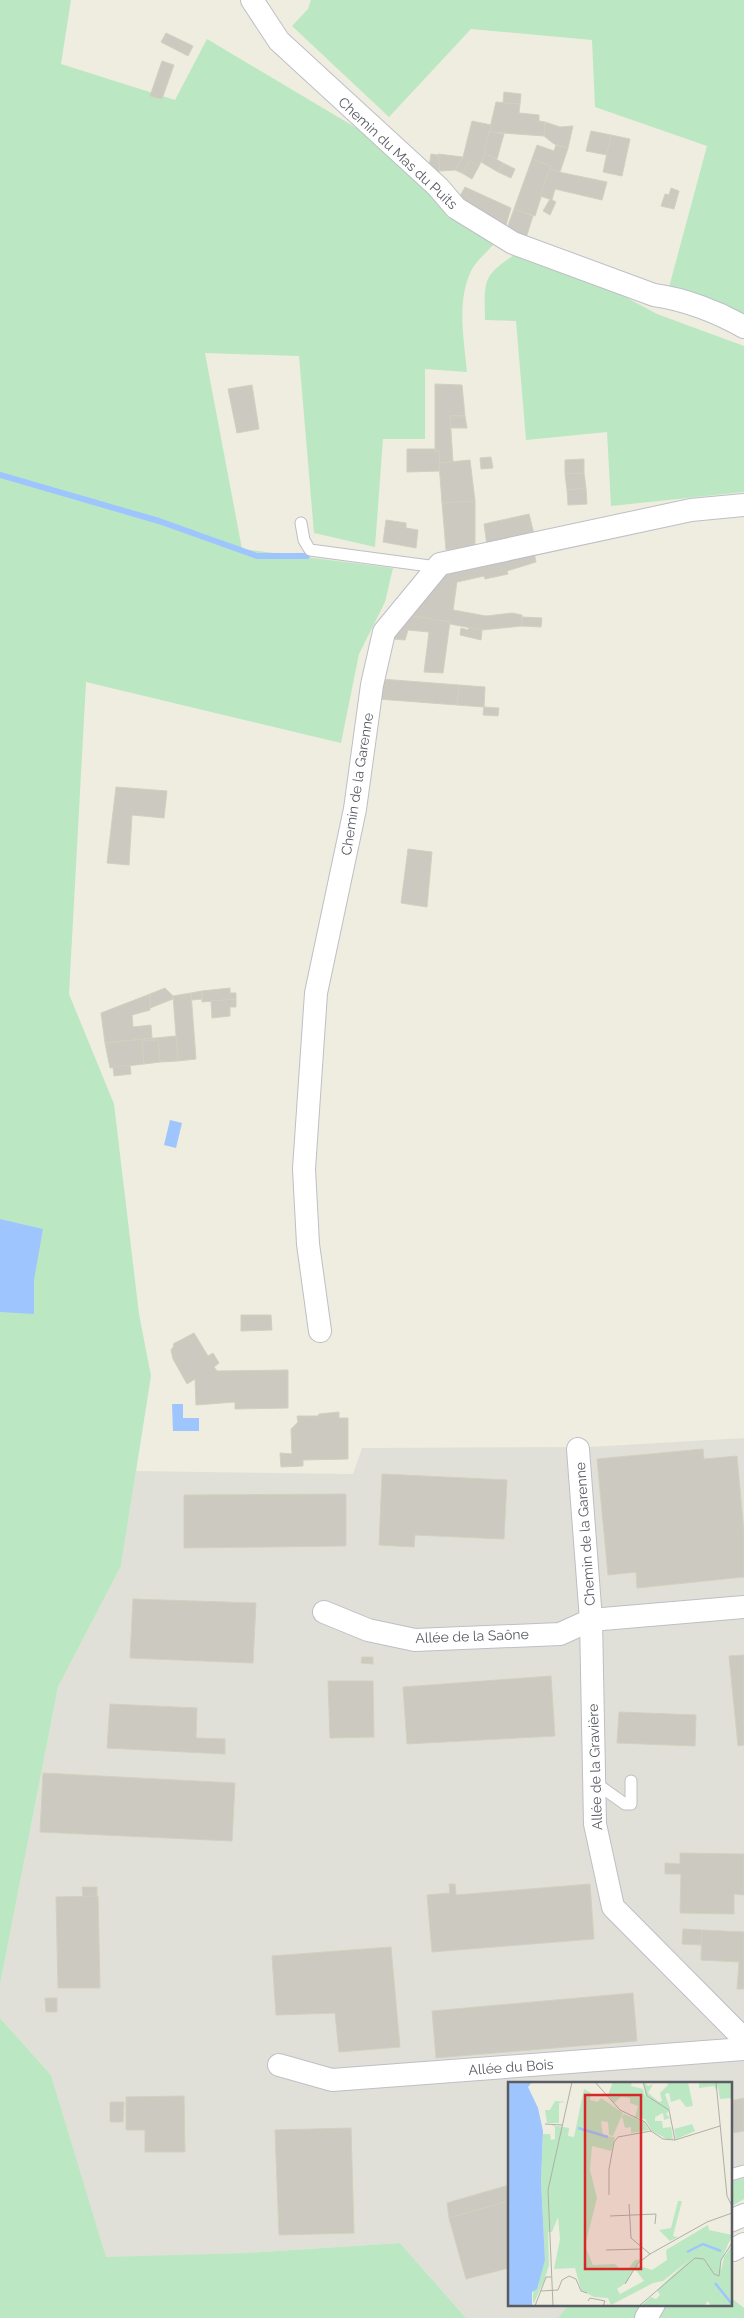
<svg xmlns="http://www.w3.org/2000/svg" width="744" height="2318" viewBox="0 0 744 2318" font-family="Raleway,sans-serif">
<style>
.industrial{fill:#e1e0d8}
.green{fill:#bbe8c2}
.water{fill:#9fc5ff}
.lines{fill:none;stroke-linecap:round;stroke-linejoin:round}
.stream{stroke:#9fc5ff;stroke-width:6}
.building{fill:#cbc9c0;stroke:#d3d0be}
.service-casing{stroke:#bebfc6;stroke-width:13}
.minor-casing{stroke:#bebfc6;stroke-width:24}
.service{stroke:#fff;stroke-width:11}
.minor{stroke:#fff;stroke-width:22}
.labels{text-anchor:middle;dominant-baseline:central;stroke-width:4;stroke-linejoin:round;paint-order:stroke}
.street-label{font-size:14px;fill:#595c63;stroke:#fff}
.inset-river{fill:none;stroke:#9fc5ff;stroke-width:2.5}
.inset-road{fill:none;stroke:#aeafaa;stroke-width:1}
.view{fill:#d62828;fill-opacity:0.15;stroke:#d62828;stroke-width:2.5}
.inset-edge{fill:none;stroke:#595c63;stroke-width:2.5}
</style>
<rect width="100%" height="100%" fill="#eeede0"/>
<polygon class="industrial" points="744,1438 744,2178 730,2182 730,2083 509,2083 509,2304 569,2304 558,2318 466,2318 400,2243 246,2253 106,2258 51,2075 0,2018 0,1985 58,1687 121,1566 136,1471 353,1474 362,1448 589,1447"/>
<g class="green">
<path d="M0 0H71L61 64 175 100 207 39 380 142 498 240C490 249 478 259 472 269 456 300 464 339 467 372L425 369V439H383L375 547 314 533 299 356 205 353 242 549 393 568 385 602 359 654 341 743 86 682 69 994 114 1104 139 1314 151 1376 121 1566 58 1687 0 1985Z"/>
<polygon points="311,0 744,0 744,314 668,291 707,146 595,107 592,40 471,29 389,117 292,26 308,9"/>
<path d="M521 250 605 286 657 314 744 346V492L611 506 607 432 526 440 516 321 485 320C484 274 484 276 521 250Z"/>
<polygon points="0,2018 51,2075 106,2257 246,2253 400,2243 466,2318 0,2318"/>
<polygon points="744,2178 744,2199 730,2207 730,2182"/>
<polygon points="730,2297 744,2308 744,2318 658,2318 665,2304 730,2304"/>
<polygon points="569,2304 647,2304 639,2318 558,2318"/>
</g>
<g class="water">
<polygon points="170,1120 182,1123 176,1148 164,1145"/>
<polygon points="0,1219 43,1229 34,1280 34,1314 0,1312"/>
<polygon points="172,1404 183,1404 183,1418 199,1418 199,1431 173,1431"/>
</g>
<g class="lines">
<polyline class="stream" points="0,475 159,521 257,556 307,556"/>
</g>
<g class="building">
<polygon points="166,33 193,46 188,56 161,42"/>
<polygon points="162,61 174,65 162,99 150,96"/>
<polygon points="504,92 521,94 520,104 503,103"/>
<polygon points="496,102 520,104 519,113 539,115 539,121 545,122 544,136 489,132"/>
<polygon points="472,121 491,125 485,153 479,166 469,161 462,173 455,170 463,157"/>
<polygon points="545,122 560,127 573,126 568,148 554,144 544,136"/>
<polygon points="591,131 611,135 607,155 586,151"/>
<polygon points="489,132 504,134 497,159 484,153"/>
<polygon points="611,135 630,139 622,176 603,172"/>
<polygon points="537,145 554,151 556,145 568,148 560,172 549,170 551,166 532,159"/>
<polygon points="485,153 503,163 498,172 481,162"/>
<polygon points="431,154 438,155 440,171 435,172 429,167"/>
<polygon points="438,154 463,157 455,170 440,171"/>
<polygon points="532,159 551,166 535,216 514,209"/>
<polygon points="469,161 479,166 472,179 462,173"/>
<polygon points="503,163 515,169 511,178 498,172"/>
<polygon points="549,170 607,182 602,200 555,189 552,200 540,196"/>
<polygon points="465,187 511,208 506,225 484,216 459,198"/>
<polygon points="671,188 679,191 674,209 661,206 665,194 669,195"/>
<polygon points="550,199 556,202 550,215 543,211"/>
<polygon points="514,209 533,216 526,238 506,231"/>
<polygon points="435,384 462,385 465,416 450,416 453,462 439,463 439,451 435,451"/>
<polygon points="252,385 259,429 237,433 228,389"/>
<polygon points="450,416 465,416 467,428 451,428"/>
<polygon points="407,449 435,449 435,451 439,451 440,471 407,472"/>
<polygon points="491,457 493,468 481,469 480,458"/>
<polygon points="584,459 584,473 565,474 565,460"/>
<polygon points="470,460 475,501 442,503 439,463"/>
<polygon points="584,473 586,488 567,490 565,474"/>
<polygon points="586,488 587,504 568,505 567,490"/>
<polygon points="475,501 475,546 446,550 442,503"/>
<polygon points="529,514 534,534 487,545 484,524"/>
<polygon points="386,520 406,523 406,528 418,530 416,548 383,542"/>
<polygon points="533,548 536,562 507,571 508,574 485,579 484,576 457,582 453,610 486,616 512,613 522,615 522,626 482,630 450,624 450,622 407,615 446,572"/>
<polygon points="407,615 450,622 443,673 424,672 429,632 408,630 405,640 392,639"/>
<polygon points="522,617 542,618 541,627 522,626"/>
<polygon points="469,627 482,630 481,640 460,635 461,628 468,630"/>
<polygon points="381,679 459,685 457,705 378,699"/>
<polygon points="459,685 485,687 484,707 457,705"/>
<polygon points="484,707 499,708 498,716 483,715"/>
<polygon points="116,787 167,791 164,818 132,815 129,865 107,863"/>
<polygon points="408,849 432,852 427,907 401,903"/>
<polygon points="165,988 173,996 173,999 150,1008 150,994"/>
<polygon points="230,988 230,993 236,993 236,999 202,1002 202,991"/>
<polygon points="202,991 202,999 192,1000 191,993"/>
<polygon points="191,993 196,1059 178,1061 173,996"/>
<polygon points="150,994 150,1010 132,1015 133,1027 151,1025 152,1038 105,1043 101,1013"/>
<polygon points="236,999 236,1007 230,1007 230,1016 212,1018 211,1001"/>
<polygon points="176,1036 178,1061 160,1062 158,1040 142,1041 144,1064 110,1068 105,1043"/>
<polygon points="158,1040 160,1062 144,1064 142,1041"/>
<polygon points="130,1065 131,1074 114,1076 113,1067"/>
<polygon points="241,1315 271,1315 272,1330 241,1331"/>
<polygon points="194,1333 208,1356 213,1353 219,1363 214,1367 217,1371 288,1370 288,1408 235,1409 235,1402 196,1405 195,1379 187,1384 173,1359 171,1350 174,1346 173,1344"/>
<polygon points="339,1412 339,1418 348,1418 348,1459 303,1460 303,1466 281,1467 280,1453 292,1454 291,1429 298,1422 297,1416 318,1416 319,1414"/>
<polygon points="703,1449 704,1459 737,1456 744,1532 744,1577 637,1588 636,1572 608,1575 597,1459"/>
<polygon points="382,1474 507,1480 504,1539 415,1535 414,1547 379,1545"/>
<polygon points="346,1494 346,1546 184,1548 184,1495"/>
<polygon points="133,1599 256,1603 253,1663 130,1658"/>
<polygon points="744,1655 744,1745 738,1746 729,1656"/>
<polygon points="362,1657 373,1657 373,1664 361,1663"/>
<polygon points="551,1676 555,1736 407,1744 403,1687"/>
<polygon points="328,1681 373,1681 374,1737 330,1738"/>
<polygon points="110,1704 197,1708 196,1738 225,1739 225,1754 107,1748"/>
<polygon points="619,1712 696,1715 695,1746 617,1743"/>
<polygon points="43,1773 235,1783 232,1841 40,1832"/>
<polygon points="680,1853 744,1854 744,1895 734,1894 734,1914 680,1913 681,1874 665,1874 665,1863 680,1864"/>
<polygon points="449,1884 455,1884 456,1895 590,1884 594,1939 432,1952 427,1895 450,1893"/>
<polygon points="82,1887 97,1887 97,1896 83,1897"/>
<polygon points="98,1896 100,1988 58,1988 56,1897"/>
<polygon points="683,1929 702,1930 702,1945 682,1944"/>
<polygon points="702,1930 744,1932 744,1989 737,1989 739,1962 701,1960"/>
<polygon points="391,1947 400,2047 339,2052 335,2013 276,2015 272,1956"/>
<polygon points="633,1993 637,2041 436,2058 432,2011"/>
<polygon points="45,1998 57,1998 57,2012 46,2012"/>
<polygon points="184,2096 185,2152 145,2152 145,2130 126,2130 126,2097"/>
<polygon points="744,2098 744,2131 734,2133 730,2115 730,2101"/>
<polygon points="110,2102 124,2102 123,2122 110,2122"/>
<polygon points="351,2128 354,2233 279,2235 275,2130"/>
<polygon points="509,2185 509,2201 449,2218 447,2203"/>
<polygon points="509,2201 509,2268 466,2279 449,2218"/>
</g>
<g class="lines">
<defs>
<g id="service">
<polyline points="301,523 304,540 310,550 437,567"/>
<polyline points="594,1782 625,1804 631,1804 631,1781"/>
<polyline points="730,2175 744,2171"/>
</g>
<g id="minor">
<path d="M252 0 279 41 438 187 456 208 513 243 654 295C684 299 718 312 744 327"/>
<polyline points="320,1331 308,1244 304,1169 316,993 355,809 372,685 384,632 440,564 691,510 744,505"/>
<polyline points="578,1449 591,1620 595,1824 613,1907 744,2039"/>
<polyline points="324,1612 368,1630 415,1640 560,1634 591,1620 744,1607"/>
<polyline points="279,2065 332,2080 744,2049"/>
<polyline points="730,2221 744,2215"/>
<polyline points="733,2250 744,2244"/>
<polyline points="646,2318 654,2304"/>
</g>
</defs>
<use href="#service" class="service-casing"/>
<use href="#minor" class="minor-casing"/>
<use href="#service" class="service"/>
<use href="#minor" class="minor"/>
</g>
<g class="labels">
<g class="street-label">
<text transform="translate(398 153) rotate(43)">Chemin du Mas du Puits</text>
<text transform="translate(357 784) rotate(-81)">Chemin de la Garenne</text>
<text transform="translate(585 1534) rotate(-94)">Chemin de la Garenne</text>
<text transform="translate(472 1636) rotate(-2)">Allée de la Saône</text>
<text transform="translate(595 1767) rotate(-92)">Allée de la Gravière</text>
<text transform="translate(511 2067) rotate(-4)">Allée du Bois</text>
</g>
</g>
<g transform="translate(508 2082)">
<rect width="224" height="224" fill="#eeede0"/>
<path d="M105 0H124L123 4 135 7 136 12 142 18 137 12 136 0 140 4 145 2 140 11 151 20 154 19 152 11 160 3 159 0H180L185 24 178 25 172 17 163 20 161 11 157 12 162 27 158 32 162 36 156 38 155 31 147 35V39H154L155 46 163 45 165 57H159L144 49 137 37 127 35 130 24 122 21V16L113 15 106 21 100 13ZM191 0H224V16L212 17 210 4 208 8 206 4 191 6ZM76 7 83 11 82 18 90 20 93 16 115 31 105 54 101 53 100 40 93 39 95 54 107 55 103 69 84 64 82 88 89 116 77 164 85 183 107 182 113 188H119L127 178 138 176 130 180 119 200 109 207 112 212 136 199 127 187 129 183 144 188 159 178 158 168 200 143 201 148 224 153 212 181 213 189 216 175 224 164V224H203L200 219 196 224H133L143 215 148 217 152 213 149 208 181 178 155 199 145 201 103 223 100 216 86 215 73 208 67 186 46 187 52 157 50 135 44 150H40L41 183 37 196 26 221H25V211L37 178 33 99 35 52H42L43 58 47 57V45L43 43 61 46 60 54 66 55ZM47 19 58 20 51 21V41H39L37 28H42ZM116 32 136 40 141 48 123 51V45L117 46 114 34ZM184 42 187 49 168 57 166 47ZM170 119H174L165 154 170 155 162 159 151 148 163 146Z" fill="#bbe8c2"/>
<path d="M0 0H24L20 5 30 26 35 49 33 99 37 178 29 207 24 210V224H0Z" fill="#9fc5ff"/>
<path class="inset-river" d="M70 46 100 55M179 170 195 162 213 169M207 201 224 222"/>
<path class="inset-road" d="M87 0 112 28 137 40 143 49 155 57 167 58 212 44M135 0 139 14 161 28 167 58M208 0 219 114 224 124M37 42 54 43M101 113V87L106 60 110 55 143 49M121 122 123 156 142 172 199 140 224 131M102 134 148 132 147 142M98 168 134 167M117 202 130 181 142 172M33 209 50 208 54 198 61 194 68 197 73 209 79 211M80 219 82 216 97 219 95 224M27 224 38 195H43M45 224 40 108 64 0M131 224 187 176 196 177 206 192 211 194 213 178 224 161"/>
<path class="view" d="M77 13H133V187H77Z"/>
<rect width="224" height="224" class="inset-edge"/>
</g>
</svg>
